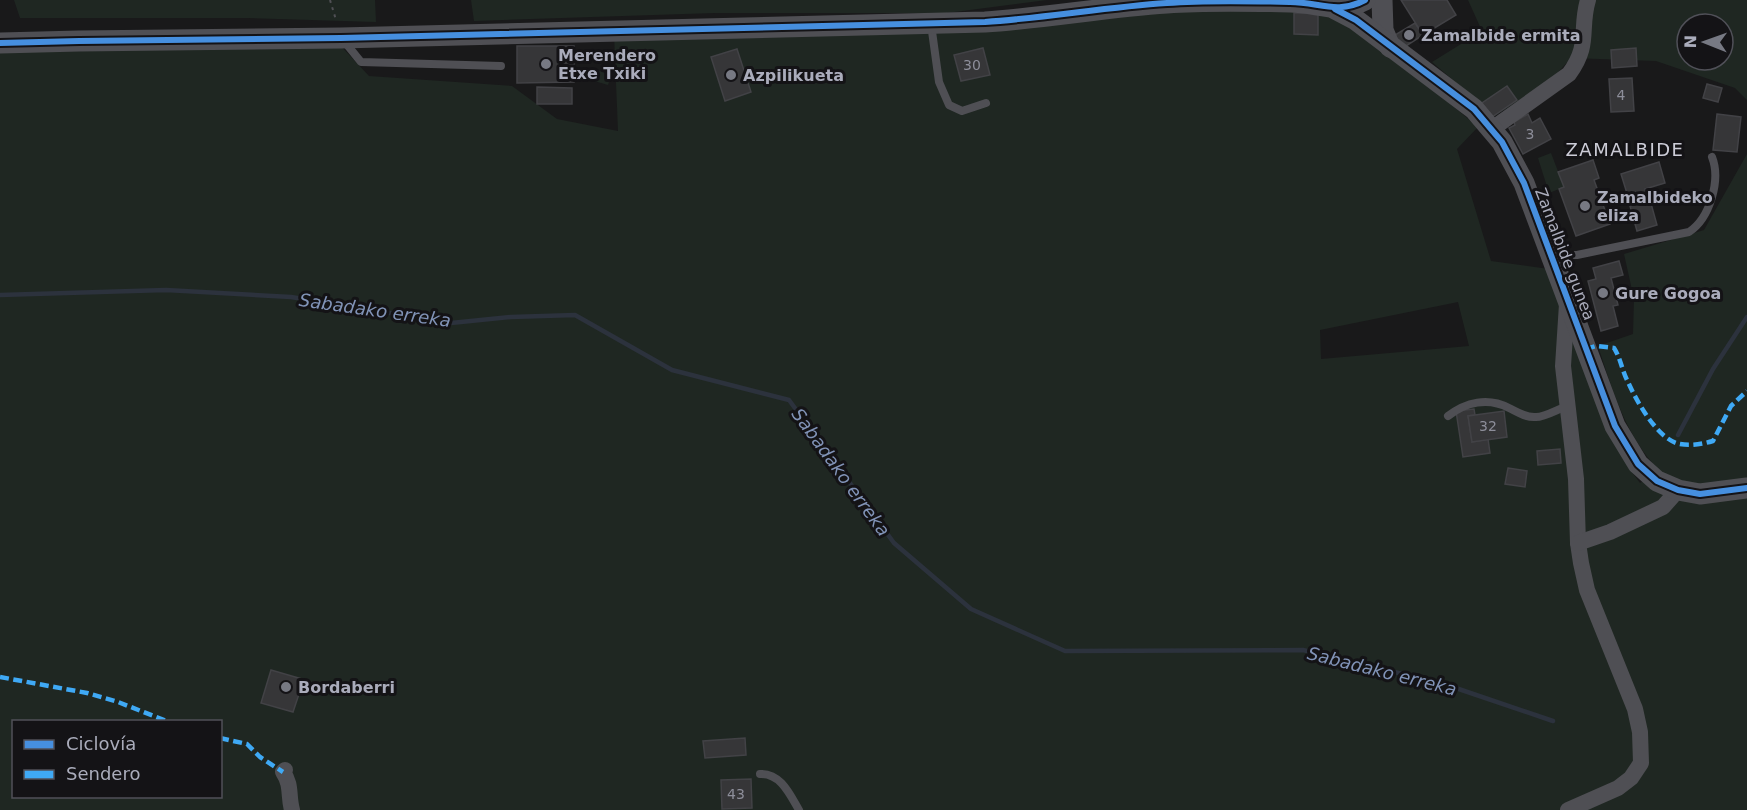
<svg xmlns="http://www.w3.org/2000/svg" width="1747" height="810" viewBox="0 0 1747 810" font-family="'DejaVu Sans',sans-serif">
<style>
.green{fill:#1f2722;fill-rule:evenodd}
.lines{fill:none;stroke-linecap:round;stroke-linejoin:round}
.stream{stroke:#2c323d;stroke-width:4.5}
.building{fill:#363638;stroke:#424246;stroke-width:1.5}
.path{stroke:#505055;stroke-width:2;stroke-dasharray:3 4.5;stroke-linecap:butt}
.service{stroke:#4f4f54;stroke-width:8}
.minor{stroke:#4f4f54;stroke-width:16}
.tertiary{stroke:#4f4f54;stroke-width:21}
.quiet{stroke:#3fa9f5;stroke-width:4.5;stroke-dasharray:9 4.5;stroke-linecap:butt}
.cycleway-casing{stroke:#141316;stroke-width:10}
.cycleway{stroke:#468fdf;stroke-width:6}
.poi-dot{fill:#777983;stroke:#141316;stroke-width:2}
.labels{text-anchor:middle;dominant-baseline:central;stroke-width:6;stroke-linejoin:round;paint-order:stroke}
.number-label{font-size:14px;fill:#8d8e9a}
.poi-label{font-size:16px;font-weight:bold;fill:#aaacbb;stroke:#141316;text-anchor:start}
.street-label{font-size:16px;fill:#aaacbb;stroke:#141316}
.neighbourhood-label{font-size:18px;letter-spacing:1.5px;fill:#ccccd7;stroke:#141316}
.water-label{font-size:18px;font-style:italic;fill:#8193b7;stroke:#141316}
</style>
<rect width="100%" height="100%" fill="#19191a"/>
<g class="green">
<polygon points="14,0 375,0 376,22 248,18 20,18"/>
<polygon points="471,0 1047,0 947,13 715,13 474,21"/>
<path d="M1468 0H1747V100L1735 88 1656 61 1571 58 1553 78 1495 116 1432 62 1482 31ZM1687 24H1723V60H1687Z"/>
<path d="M1169 6H1306L1371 38 1478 127 1457 149 1491 261 1549 269 1628 467 1640 483 1659 470C1626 437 1612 389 1598 346L1633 334 1634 299 1624 254 1704 230 1747 154V810H0V42H337L369 76 512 86 557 119 618 131 614 34ZM1458 302 1469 346 1321 359 1320 330ZM14 722H220V796H14Z"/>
<polygon points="594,69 611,75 608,85 591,80"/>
<polygon points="1551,153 1564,187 1549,193 1538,158"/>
</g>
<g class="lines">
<g class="stream">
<polyline points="0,295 166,290 291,297 451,323 511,317 575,315 672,370 789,400 894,543 971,609 1065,651 1303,650 1444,684 1553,721"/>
<polyline points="1678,435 1713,369 1747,317"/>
</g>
</g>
<g class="building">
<polygon points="1401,0 1447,0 1456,15 1423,35"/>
<polygon points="1294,13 1318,13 1318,35 1294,34"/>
<polygon points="1415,23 1423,35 1403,48 1395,35"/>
<polygon points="517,46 574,46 574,82 517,83"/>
<polygon points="983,48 990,75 961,81 954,55"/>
<polygon points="1636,48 1637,66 1612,68 1611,50"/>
<polygon points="737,49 751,92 725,101 711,57"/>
<polygon points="1632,78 1634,111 1611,112 1609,79"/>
<polygon points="1707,84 1722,88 1718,102 1703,98"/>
<polygon points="1507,86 1517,100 1492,117 1482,103"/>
<polygon points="537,87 572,88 572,104 537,104"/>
<polygon points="1528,114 1532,123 1540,118 1551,139 1523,154 1509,128 1515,125 1514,122"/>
<polygon points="1717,114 1741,117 1737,152 1713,150"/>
<polygon points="1593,160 1599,178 1594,180 1610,224 1576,236 1559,189 1564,187 1558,172"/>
<polygon points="1659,162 1665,183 1645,189 1648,198 1630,203 1621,174"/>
<polygon points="1650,200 1657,225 1637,231 1630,206"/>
<polygon points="1619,261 1623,275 1611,278 1618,305 1613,306 1618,326 1601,331 1588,281 1596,279 1593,268"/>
<polygon points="1474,409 1475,415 1468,416 1472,442 1488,439 1490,453 1463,457 1456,411"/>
<polygon points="1504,411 1507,437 1472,442 1468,416"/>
<polygon points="1560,449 1561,463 1538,465 1537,451"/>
<polygon points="1508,468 1527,471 1525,487 1505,484"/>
<polygon points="271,670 309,681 304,695 299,694 293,712 261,703"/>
<polygon points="745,738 746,755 705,758 703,741"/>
<polygon points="751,779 752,808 722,809 721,780"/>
</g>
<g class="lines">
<polyline class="path" points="330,0 336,20"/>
<g class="service">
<polyline points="931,24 939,82 949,105 962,111 986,103"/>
<polyline points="344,41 361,62 501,66"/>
<path d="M1551 255H1577L1689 232C1710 218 1721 180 1712 157"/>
<path d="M1448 416C1466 402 1488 397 1509 408 1517 412 1526 418 1536 417 1545 417 1558 409 1567 406"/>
<path d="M760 774C781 773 790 795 799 810"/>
</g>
<g class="minor">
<path d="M1492 129 1569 74C1591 44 1579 30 1588 0"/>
<polyline points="1567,304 1563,366 1576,479 1578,543 1581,563 1587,590 1635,709 1640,732 1641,763 1631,778 1618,788 1568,810"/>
<polyline points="1578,543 1610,532 1663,507 1678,490"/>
<path d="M285 770 283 772C292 785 288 796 292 810"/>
</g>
<g class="tertiary">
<polyline points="1382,0 1383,30 1390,47"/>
<polyline points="1335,9 1356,20 1474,109 1502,142 1524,183 1615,426 1638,464 1657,481 1678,490 1700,494 1747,488"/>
<path d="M0 43 79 41 341 38 985 22C1046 18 1106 7 1167 3 1207 0 1249 1 1290 2 1319 2 1337 15 1365 0"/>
</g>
<g class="quiet">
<path d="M1586 349 1596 346 1614 348C1621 359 1622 371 1628 382 1637 402 1658 440 1680 444 1691 446 1702 444 1713 441L1731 406 1747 391"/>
<polyline points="0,677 87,693 118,702 169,722"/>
<polyline points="220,738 247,744 260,757 283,772"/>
</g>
<defs>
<g id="cycleway">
<polyline points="1335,9 1356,20 1474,109 1502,142 1524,183 1615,426 1638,464 1657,481 1678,490 1700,494 1747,488"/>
<path d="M0 43 79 41 341 38 985 22C1046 18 1106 7 1167 3 1207 0 1249 1 1290 2 1319 2 1337 15 1365 0"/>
</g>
</defs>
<use href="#cycleway" class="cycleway-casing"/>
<use href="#cycleway" class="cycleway"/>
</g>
<g class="poi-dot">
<circle cx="1409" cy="35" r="6"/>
<circle cx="546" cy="64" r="6"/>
<circle cx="731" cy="75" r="6"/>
<circle cx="1585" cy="206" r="6"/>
<circle cx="1603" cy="293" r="6"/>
<circle cx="286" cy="687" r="6"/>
</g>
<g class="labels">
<g class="number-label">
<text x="972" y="65">30</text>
<text x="1621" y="95">4</text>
<text x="1530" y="134">3</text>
<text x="1488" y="426">32</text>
<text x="736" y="794">43</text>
</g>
<g class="poi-label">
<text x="1421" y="35">Zamalbide ermita</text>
<text x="558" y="55">Merendero<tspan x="558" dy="18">Etxe Txiki</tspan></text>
<text x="743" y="75">Azpilikueta</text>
<text x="1597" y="197">Zamalbideko<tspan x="1597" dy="18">eliza</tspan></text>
<text x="1615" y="293">Gure Gogoa</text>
<text x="298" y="687">Bordaberri</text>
</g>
<g class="street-label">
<text transform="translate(1565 254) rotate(69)">Zamalbide gunea</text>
</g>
<g class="neighbourhood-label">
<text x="1625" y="149">ZAMALBIDE</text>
</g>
<g class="water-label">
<text transform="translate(375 310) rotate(8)">Sabadako erreka</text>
<text transform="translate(841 472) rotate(54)">Sabadako erreka</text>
<text transform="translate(1382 671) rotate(14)">Sabadako erreka</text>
</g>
</g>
<rect x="12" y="720" width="210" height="78" fill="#141316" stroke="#505058" stroke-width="1.5"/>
<rect x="24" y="740" width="30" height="9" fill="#468fdf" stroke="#505058" stroke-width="1.5"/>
<text x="66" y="750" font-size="18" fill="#aaacbb">Ciclovía</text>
<rect x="24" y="770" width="30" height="9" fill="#3fa9f5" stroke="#505058" stroke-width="1.5"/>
<text x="66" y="780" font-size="18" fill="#aaacbb">Sendero</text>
<g transform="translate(1705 42) rotate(271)"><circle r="28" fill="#141316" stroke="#505058" stroke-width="1.5"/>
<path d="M0-4.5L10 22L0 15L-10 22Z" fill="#777983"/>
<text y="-9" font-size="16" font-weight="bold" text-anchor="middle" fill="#aaacbb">N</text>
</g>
</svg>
